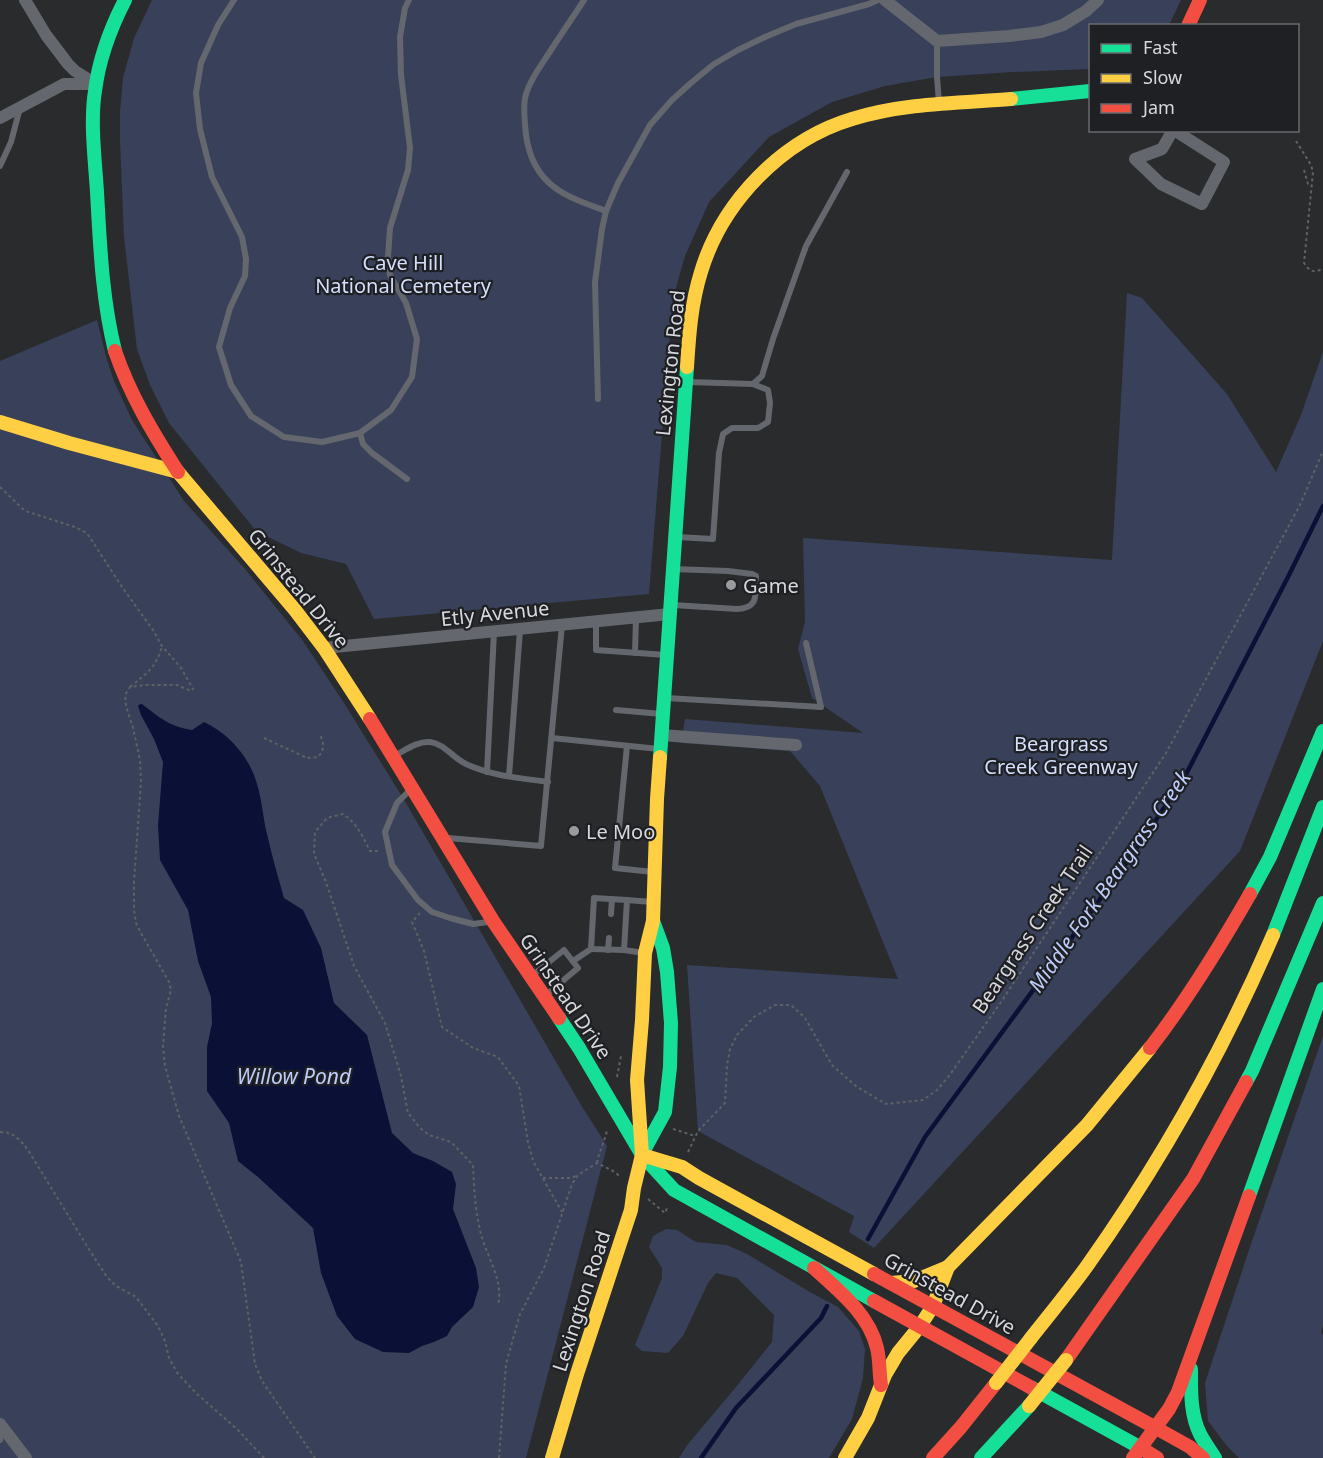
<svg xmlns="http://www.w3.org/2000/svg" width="1323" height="1458" viewBox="0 0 1323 1458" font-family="'Noto Sans',sans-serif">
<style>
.green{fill:#39415a}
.water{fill:#0b1036}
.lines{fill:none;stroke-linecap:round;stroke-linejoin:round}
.stream{stroke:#0b1036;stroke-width:4.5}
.path{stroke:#5f6164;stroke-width:2;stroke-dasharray:3 3;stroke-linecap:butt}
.lane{stroke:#64676d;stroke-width:6}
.street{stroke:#64676d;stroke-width:12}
.fast{stroke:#16e098;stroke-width:14}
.slow{stroke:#ffcf43;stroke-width:14}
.jam{stroke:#f24e42;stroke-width:14}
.slow-bridge{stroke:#ffcf43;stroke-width:14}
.poi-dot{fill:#9a9b9e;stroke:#1f2024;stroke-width:2}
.labels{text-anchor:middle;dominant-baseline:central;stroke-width:4.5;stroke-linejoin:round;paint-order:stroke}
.park-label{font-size:20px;fill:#d4dffe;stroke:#1f2024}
.street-label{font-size:20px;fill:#d7d8db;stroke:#1f2024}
.poi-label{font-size:20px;fill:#d7d8db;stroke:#1f2024;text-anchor:start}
.water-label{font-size:21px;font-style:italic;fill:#bdccfa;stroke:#1f2024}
</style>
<rect width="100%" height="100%" fill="#292b2d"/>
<g class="green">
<polygon points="152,0 1181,0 1169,25 1090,26 1090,69 1013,72 937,77 885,86 832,102 769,137 709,202 685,256 673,298 649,594 374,619 346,564 301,553 256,531 169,423 150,385 137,349 124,237 120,142 120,112 123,78 134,38"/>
<polygon points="1127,293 1142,298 1227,394 1276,472 1301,415 1323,352 1323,641 1240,851 874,1248 849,1232 854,1216 698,1131 687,965 898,979 820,786 790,751 681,743 685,719 863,733 812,698 798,649 805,622 803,538 1112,560"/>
<polygon points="97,320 107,360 114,381 132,420 184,501 245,569 303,641 344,703 406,803 581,1105 607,1146 526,1458 0,1458 0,361"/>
<polygon points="1323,1036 1323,1325 1321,1333 1323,1335 1323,1458 1239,1458 1226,1445 1208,1421 1205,1383 1251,1244"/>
<polygon points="666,1229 677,1230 696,1242 727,1245 747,1254 808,1291 838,1307 859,1331 865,1349 863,1378 852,1419 829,1458 679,1458 688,1444 736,1387 772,1342 774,1315 737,1278 716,1273 708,1283 683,1336 668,1353 642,1351 635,1345 662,1278 662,1268 649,1247 653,1236"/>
</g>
<path class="water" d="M140 704H142C159 717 170 727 192 730L204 722C229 734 249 756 257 784 262 800 263 818 267 834 272 856 278 877 284 898L303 910 321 948 334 1003 367 1035 392 1133 413 1153 433 1161 452 1172 456 1184 453 1209 476 1268 479 1287 473 1307 452 1327 447 1336 434 1342 422 1346 409 1353 383 1352 355 1339 337 1316 321 1273 313 1228 258 1177 238 1161 229 1123 207 1091V1047L212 1023 211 997 198 961 188 910 160 860 158 825 163 762 154 739 141 715 138 706Z"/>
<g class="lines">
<g class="stream">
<polyline points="868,1239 925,1137 1120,872 1182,782 1289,575 1323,506"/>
<polyline points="701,1458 736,1408 821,1318 827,1306"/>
</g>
<g class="path">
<path d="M1296 141 1311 165 1313 172 1304 263C1309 271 1315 274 1323 268"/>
<polyline points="1304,170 1308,184 1312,186"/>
<polyline points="0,487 25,511 75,527 87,533 122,587 153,630 162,646 181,668 193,689 191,691 177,685 144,685 130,687 125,695 126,706 133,728 140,760 141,781 134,882 134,910 136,923 141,933 169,982 171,990 166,1008 163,1046 165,1066 179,1116 241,1262 255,1364 262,1381 315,1458"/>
<path d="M130 687C147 673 156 668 162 646"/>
<path d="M264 738 307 758 318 757C325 749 324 743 320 735"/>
<path d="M378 851H370C363 837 357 823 343 814L327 818 315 832 314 854 326 882 354 966 385 1023 401 1076 408 1113 420 1128 429 1135 451 1142 473 1165C474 1188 475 1211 481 1234 487 1257 504 1281 498 1305"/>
<polyline points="420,913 412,922 424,951 442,1027 473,1048 498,1057 519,1086 528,1142 533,1161 562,1212"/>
<polyline points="617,1077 621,1056"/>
<polyline points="673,1129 695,1136"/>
<path d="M0 1132C14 1132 20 1140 28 1150L90 1251 107 1277 116 1286 136 1297 158 1326 165 1341 169 1358 178 1374 197 1394 238 1430 264 1458"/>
<polyline points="688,1152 698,1131 725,1103 727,1065 730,1049 737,1035 754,1017 775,1005 791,1005 805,1018 832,1065 857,1087 886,1104 923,1100 937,1090 949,1076 1001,1002 1166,753 1300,505 1323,451"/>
<path d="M597 1163C599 1151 605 1141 607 1130"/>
<polyline points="543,1178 571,1178 578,1175"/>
<polyline points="648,1199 665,1213 668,1206"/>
<polyline points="499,1458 506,1364 520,1314 544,1268 572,1184 578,1175 597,1163 613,1171 621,1177"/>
</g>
<g class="lane">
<polyline points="234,0 218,25 201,63 196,93 200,129 212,177 242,237 246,259 245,276 230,308 219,347 231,385 251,416 284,437 322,442 360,433 391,410 412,377 417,339 406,303 390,275 388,257 390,228 408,170 410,148 401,75 400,37 405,8 409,0"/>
<path d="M584 0C573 17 562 33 551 50 542 64 529 81 525 98 523 110 525 123 526 135 533 185 564 196 606 211"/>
<polyline points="937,41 937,77 939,103"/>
<polyline points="0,166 11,142 20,108"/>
<polyline points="688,382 753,384 762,376 773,339 806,246 847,172"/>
<polyline points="598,399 595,282 602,229 606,211 618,183 650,125 672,100 692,82 714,64 738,50 765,37 796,24 869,4 878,0"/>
<polyline points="360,433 363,444 372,453 407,479"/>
<polyline points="677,537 713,539 719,453 723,434 732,428 758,428 768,422 770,403 768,390 753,384"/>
<path d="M673 605 737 609C760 608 755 594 756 576L752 574 728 571 673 569"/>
<polyline points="596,622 596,650 666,655"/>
<polyline points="635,653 636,618"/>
<polyline points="666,698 821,707 806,643"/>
<polyline points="616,710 662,714"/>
<polyline points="552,738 659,749"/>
<polyline points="627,746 615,868 653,872"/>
<path d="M396 755C407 749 418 741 430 742 445 744 453 758 466 764 492 776 520 778 548 782"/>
<polyline points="487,772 494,632"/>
<polyline points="509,776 520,630"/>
<polyline points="410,790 397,803 385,832 392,865 418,900 432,912 450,918 473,924 488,922"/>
<polyline points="448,838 541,846 562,625"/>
<polyline points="611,914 612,899"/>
<polyline points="608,950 609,938"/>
<polyline points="624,950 591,949 594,898 627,900"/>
<polyline points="644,953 624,950 627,900 652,902"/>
<polyline points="573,961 591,949"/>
<polyline points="534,974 564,950 578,968 546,995"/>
<polyline points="0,1433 0,1440"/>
</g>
<g class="street">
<polyline points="25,0 46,35 68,64 75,71 96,84"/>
<polyline points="885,0 937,41 1009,36 1041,32 1063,25 1086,11 1098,0"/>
<polyline points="0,118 64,84 95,84"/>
<polyline points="1173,130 1162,149 1135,159 1161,184 1202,204 1224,162 1174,130"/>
<polyline points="324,648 670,614"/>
<polyline points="661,735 796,745"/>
<polyline points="0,1424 26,1458"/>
</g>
<g class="fast">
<polyline points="1011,99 1090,91"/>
<path d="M115 351C102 299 100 245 97 192 95 160 90 122 95 91 99 59 110 29 125 0"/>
<polyline points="660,757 687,367"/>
<polyline points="1250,894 1270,857 1323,731"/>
<polyline points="1273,935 1323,807"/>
<polyline points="559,1018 579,1048 642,1155 674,1190 874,1301"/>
<polyline points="1246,1082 1252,1071 1323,903"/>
<polyline points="642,1154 665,1112 670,1067 671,1023 667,972 663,948 653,921"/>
<polyline points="1249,1196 1323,989"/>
<path d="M1191 1369C1191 1390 1190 1414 1200 1434 1204 1442 1210 1450 1215 1458"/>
<polyline points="1032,1388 1141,1448"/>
<polyline points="981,1458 1029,1406"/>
</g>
<g class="slow">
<path d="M687 367C689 335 691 304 701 272 722 202 782 140 852 119 903 103 959 103 1011 99"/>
<polyline points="0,422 69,443 178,472 295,610 324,648 370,719"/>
<polyline points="642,1155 637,1080 642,1020 645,953 653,921 657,799 660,757"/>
<polyline points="642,1155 682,1167 699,1178 874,1274"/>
<polyline points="891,1283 914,1281 948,1267"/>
<path d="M1031 1338C1050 1314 1069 1291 1087 1266 1160 1163 1223 1051 1273 935"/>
<polyline points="552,1458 577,1374 631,1210 634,1188 642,1155"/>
<polyline points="845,1458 868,1418 885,1375 898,1353 920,1326 933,1306 948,1267 1087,1125 1150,1048"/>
</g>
<g class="jam">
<polyline points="1188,26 1200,0"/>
<path d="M115 351C130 395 153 433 178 472"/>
<polyline points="370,719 493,921 559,1018"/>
<path d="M1150 1048C1188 999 1219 948 1250 894"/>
<path d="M814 1268C838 1290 869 1314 877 1348 880 1360 879 1373 881 1385"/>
<polyline points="874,1274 1156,1428"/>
<polyline points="874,1301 1032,1388"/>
<polyline points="1066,1360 1193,1179 1246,1082"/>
<polyline points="1156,1428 1190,1447 1203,1458"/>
<polyline points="1141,1448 1157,1458"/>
<polyline points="933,1458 961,1427 996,1383"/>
<polyline points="1133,1458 1169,1409 1178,1392 1249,1196"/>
</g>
<g class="slow-bridge">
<polyline points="996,1383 1031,1338"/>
<polyline points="1029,1406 1066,1360"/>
</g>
</g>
<g class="poi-dot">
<circle cx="731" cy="585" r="6"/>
<circle cx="574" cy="831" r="6"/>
</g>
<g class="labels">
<g class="park-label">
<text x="403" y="262">Cave Hill<tspan x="403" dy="23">National Cemetery</tspan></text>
<text x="1061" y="743">Beargrass<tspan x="1061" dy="23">Creek Greenway</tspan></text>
</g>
<g class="street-label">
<text transform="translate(670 363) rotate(-84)">Lexington Road</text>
<text transform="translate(299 588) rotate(51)">Grinstead Drive</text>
<text transform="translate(495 613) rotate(-6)">Etly Avenue</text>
<text transform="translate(1032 929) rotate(-56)">Beargrass Creek Trail</text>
<text transform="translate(566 996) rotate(56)">Grinstead Drive</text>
<text transform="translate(950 1293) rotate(29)">Grinstead Drive</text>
<text transform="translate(581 1301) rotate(-72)">Lexington Road</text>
</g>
<g class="poi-label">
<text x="743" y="585">Game</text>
<text x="586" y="831">Le Moo</text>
</g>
<g class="water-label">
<text transform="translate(1109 881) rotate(-55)">Middle Fork Beargrass Creek</text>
<text x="294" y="1076">Willow Pond</text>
</g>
</g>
<rect x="1089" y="24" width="210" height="108" fill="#1f2024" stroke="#696a6d" stroke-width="1.5"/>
<rect x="1101" y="44" width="30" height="9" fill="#16e098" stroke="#696a6d" stroke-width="1.5"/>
<text x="1143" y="54" font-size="18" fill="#d7d8db">Fast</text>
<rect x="1101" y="74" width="30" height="9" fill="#ffcf43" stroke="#696a6d" stroke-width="1.5"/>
<text x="1143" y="84" font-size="18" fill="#d7d8db">Slow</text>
<rect x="1101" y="104" width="30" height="9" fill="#f24e42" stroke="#696a6d" stroke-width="1.5"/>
<text x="1143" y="114" font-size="18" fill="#d7d8db">Jam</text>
</svg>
